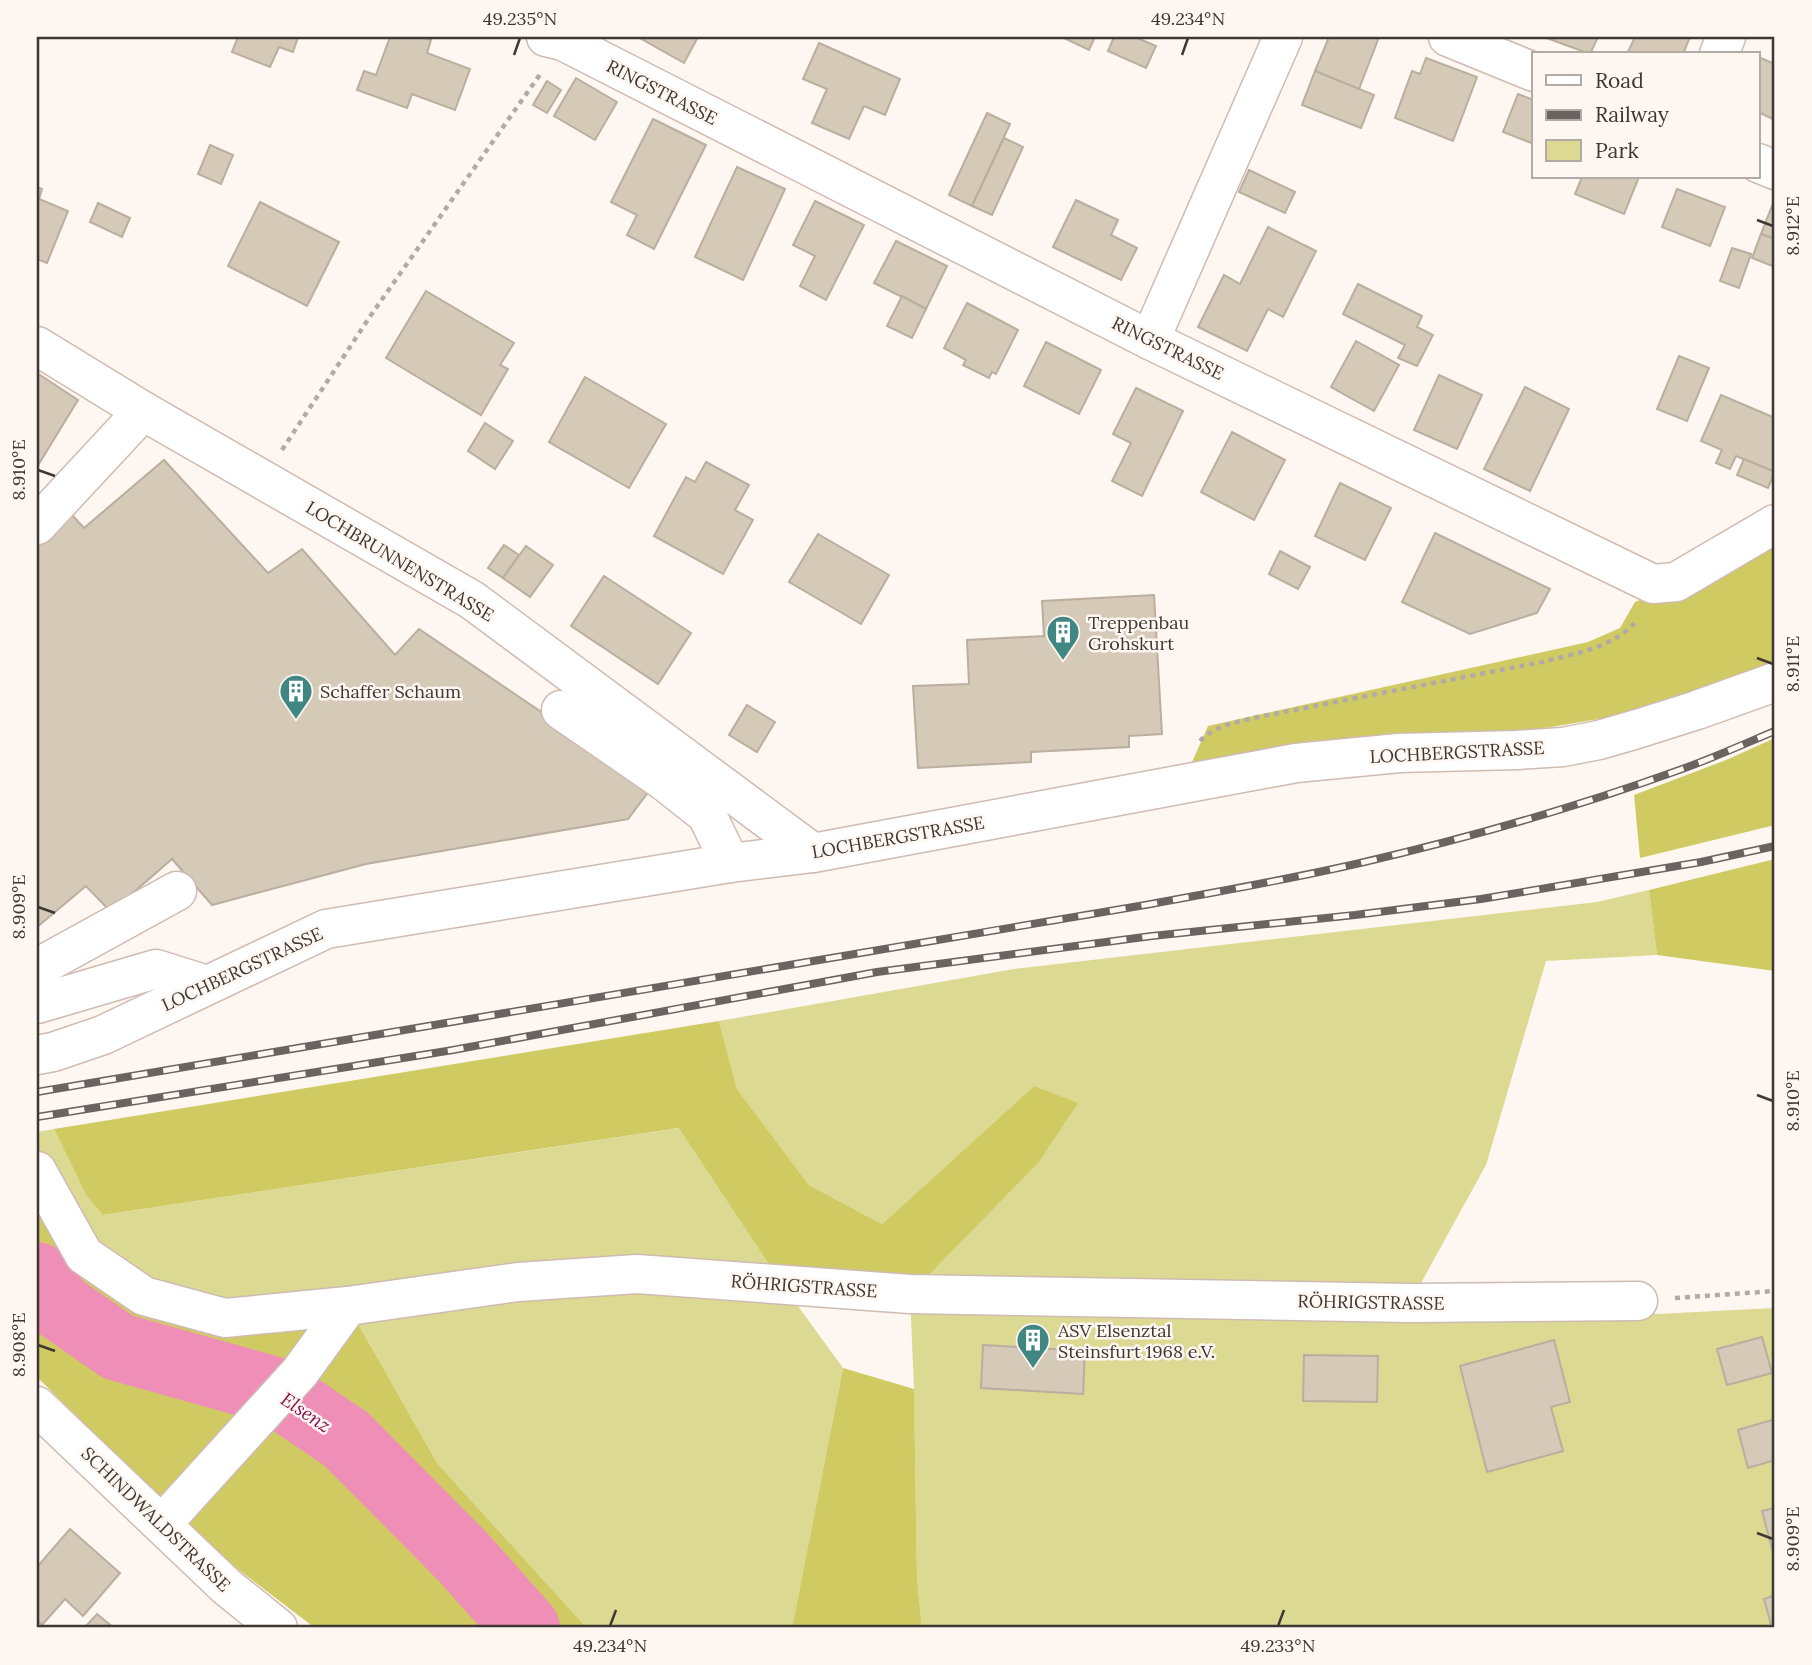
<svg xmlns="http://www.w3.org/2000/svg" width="1812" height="1665" viewBox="0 0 1812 1665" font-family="Lora,serif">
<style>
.green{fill:#dcd993}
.forest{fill:#d0ca63}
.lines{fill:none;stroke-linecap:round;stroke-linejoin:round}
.river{stroke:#ef8fb8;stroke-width:68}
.building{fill:#d5c9b8;stroke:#baae9e;stroke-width:2}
.minor-casing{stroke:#cfbbb1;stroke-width:41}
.path{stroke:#b2aaa5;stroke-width:4.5;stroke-dasharray:5 5;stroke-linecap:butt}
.minor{stroke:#fff;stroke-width:38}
.rail-casing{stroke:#6b635f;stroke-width:8}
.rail{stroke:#fef6f1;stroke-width:5;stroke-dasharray:16;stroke-linecap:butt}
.ticks{fill:none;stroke:#3f3733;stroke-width:2.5}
.labels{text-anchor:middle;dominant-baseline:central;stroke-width:5;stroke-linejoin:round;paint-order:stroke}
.street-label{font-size:18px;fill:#3f3733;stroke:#fef6f1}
.poi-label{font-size:18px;fill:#3f3733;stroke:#fef6f1;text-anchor:start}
.water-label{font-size:19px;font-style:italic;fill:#841251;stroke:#fef6f1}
.neatline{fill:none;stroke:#3f3733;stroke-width:2.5}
.ticks-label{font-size:18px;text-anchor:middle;fill:#3f3733}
</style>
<rect width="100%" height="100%" fill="#fef6f1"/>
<g class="green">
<polygon points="1649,890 1657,955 1546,961 1486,1165 1410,1303 1594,1306 1658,1314 1775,1308 1775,1628 922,1628 917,1578 914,1389 910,1294 1034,1086 882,1224 809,1185 737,1089 719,1021 1014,969 1597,902"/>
<polygon points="680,1128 782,1284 843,1368 792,1628 587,1628 437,1463 348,1306 144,1296 37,1171 37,1132 54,1129 86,1195 104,1215"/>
</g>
<g class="forest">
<polygon points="1775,538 1775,663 1733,682 1639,712 1522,732 1189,769 1208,726 1588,642 1620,628 1635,602 1738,560"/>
<polygon points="1775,738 1775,825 1640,858 1634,795 1726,760"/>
<polygon points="1775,859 1775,971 1657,955 1649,890"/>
<polygon points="719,1021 737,1089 809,1185 882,1224 1034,1086 1078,1103 1038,1163 910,1294 782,1284 679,1128 103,1215 86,1195 54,1129"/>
<polygon points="37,1171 144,1296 348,1306 437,1463 587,1628 315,1628 214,1551 37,1377"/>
<polygon points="843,1368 914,1389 917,1578 922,1628 792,1628"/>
</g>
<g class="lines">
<polyline class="river" points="37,1276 59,1306 118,1347 275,1391 346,1439 463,1557 526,1628"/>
</g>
<g class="building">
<polygon points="238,37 298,37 293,52 279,47 270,67 232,52"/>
<polygon points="390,37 422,37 431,40 427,53 470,69 455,110 412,94 407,108 357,90 364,71 376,75"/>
<polygon points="638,37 698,37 684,63"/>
<polygon points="1062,37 1095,37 1089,50"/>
<polygon points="1114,37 1135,37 1156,46 1146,68 1108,51"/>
<polygon points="1329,37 1379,37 1359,89 1315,71"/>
<polygon points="1544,37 1598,37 1590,54"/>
<polygon points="1635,37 1690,37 1683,54 1627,54"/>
<polygon points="819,43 900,79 885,115 864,106 849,139 812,123 827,89 803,79"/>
<polygon points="1758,57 1775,64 1775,120 1758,112"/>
<polygon points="1426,58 1477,77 1453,141 1395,118 1412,71 1420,74"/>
<polygon points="1315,71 1374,95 1361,128 1302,105"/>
<polygon points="576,78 617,102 595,140 554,116"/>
<polygon points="547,81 561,90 547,113 533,105"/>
<polygon points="1518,94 1534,100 1534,144 1503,132"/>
<polygon points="987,113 1010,124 972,206 949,195"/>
<polygon points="653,119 706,145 654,249 627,235 637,215 611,202"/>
<polygon points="1004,138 1023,147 992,215 972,206"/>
<polygon points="210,145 233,155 221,184 198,174"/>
<polygon points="737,167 785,189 743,280 695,257"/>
<polygon points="1249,170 1295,192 1285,213 1239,192"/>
<polygon points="1582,177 1639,177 1624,214 1575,194"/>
<polygon points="37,187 42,189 39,199 68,211 47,263 37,259"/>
<polygon points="1677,189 1725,207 1710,246 1662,227"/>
<polygon points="1775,198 1775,239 1761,234"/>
<polygon points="1076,200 1118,220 1111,235 1137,248 1121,280 1053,247"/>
<polygon points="815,201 864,225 826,300 800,286 815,256 793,245"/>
<polygon points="260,202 339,242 307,306 228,266"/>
<polygon points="98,203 130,218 122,237 90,222"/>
<polygon points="1268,227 1316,251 1283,317 1268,309 1247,351 1198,327 1224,275 1240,284"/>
<polygon points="1761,234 1775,239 1775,267 1752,258"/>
<polygon points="896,241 947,266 926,309 874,283"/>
<polygon points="1732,248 1751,254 1739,288 1720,281"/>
<polygon points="1358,284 1422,316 1417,327 1433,335 1417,366 1398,358 1405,345 1343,314"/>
<polygon points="426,291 514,343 500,365 508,369 481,415 386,358"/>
<polygon points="902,296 926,309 912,338 887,326"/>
<polygon points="967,303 1018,330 996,374 992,372 989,378 963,365 966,360 944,348"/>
<polygon points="1356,341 1399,365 1374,411 1331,387"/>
<polygon points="1046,342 1101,370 1079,414 1024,386"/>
<polygon points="1679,356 1709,368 1687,421 1657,409"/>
<polygon points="37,373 78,400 37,467"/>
<polygon points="1439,375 1482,395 1457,449 1414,430"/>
<polygon points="585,377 666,424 629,488 549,442"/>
<polygon points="1525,387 1569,409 1530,491 1484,469"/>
<polygon points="1136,388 1183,411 1142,496 1112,481 1131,443 1113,434"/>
<polygon points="1721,395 1775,418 1775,472 1736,456 1730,469 1716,463 1722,450 1701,441"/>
<polygon points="485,423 513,441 495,469 468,451"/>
<polygon points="1232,432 1285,460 1254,520 1201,492"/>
<polygon points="1744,459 1775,472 1768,488 1737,475"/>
<polygon points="164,460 268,573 302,549 395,655 419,629 652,787 628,819 366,864 212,905 172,859 111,912 86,886 37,927 37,547 72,515 84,528"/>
<polygon points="706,462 749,485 735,510 753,520 723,574 654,536 686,477 695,482"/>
<polygon points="1340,483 1391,508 1365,560 1315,536"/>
<polygon points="1435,533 1550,589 1537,613 1470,634 1402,602"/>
<polygon points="818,534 889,575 861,624 789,582"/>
<polygon points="504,545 519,555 503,578 488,568"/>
<polygon points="526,546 553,565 530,597 503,578"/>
<polygon points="1280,551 1310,567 1298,589 1269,574"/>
<polygon points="604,576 691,633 658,684 571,626"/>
<polygon points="1154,595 1162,734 1129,736 1129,747 1031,752 1031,762 918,768 913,686 969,684 967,640 1044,636 1042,601"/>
<polygon points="747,705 775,722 757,752 729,735"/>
<polygon points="1762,1337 1772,1373 1727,1385 1717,1349"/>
<polygon points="1554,1340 1570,1402 1551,1407 1563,1451 1487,1472 1460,1366"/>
<polygon points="983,1345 1085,1351 1083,1394 981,1388"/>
<polygon points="1304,1355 1378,1356 1377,1402 1303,1401"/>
<polygon points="1775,1419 1775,1460 1748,1468 1738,1430"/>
<polygon points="1775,1508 1775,1548 1772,1549 1762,1511"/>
<polygon points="70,1529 120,1573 83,1616 65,1599 42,1625 37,1620 37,1567"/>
<polygon points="1775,1595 1775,1628 1772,1628 1764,1599"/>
<polygon points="97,1614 114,1628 84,1628"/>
</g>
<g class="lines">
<defs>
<g id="minor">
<polyline points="546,37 563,41 1150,340 1653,584 1676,582 1775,524"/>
<polyline points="1448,37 1534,72"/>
<polyline points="1719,54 1726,37"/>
<polyline points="1758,163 1775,170"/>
<polyline points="1150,340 1283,37"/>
<polyline points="37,346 143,411 472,600 813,853"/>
<polyline points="37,525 143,411"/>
<polyline points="561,710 664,781 707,815 730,863"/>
<polyline points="37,968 177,891"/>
<polyline points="37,1004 156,969 207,985"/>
<polyline points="37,1055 53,1052 103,1035 326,929 730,863 813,853 1296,763 1399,753 1517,750 1563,747 1599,740 1637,729 1697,710 1775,682"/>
<polyline points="37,1171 84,1255 144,1296 225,1318 348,1306 518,1282 637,1274 910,1294 1410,1303 1638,1301"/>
<polyline points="37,1406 227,1587 278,1628"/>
<polyline points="162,1524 300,1372 348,1306"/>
</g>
</defs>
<use href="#minor" class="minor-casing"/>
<g class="path">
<polyline points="282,450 371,315 541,73"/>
<path d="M1200 741C1215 726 1233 723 1253 718L1542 662C1576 653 1614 648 1637 620"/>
<polyline points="1675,1298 1775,1291"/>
</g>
<use href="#minor" class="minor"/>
<defs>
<g id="rail">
<path d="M37 1092 1151 904C1221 891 1291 879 1360 863 1468 838 1577 807 1682 769 1713 758 1744 744 1775 731"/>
<polyline points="37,1117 453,1050 877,972 1152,936 1355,915 1481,899 1701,862 1775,846"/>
</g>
</defs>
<use href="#rail" class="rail-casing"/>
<use href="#rail" class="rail"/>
</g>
<path class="ticks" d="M514 55 520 38M1182 55 1188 38M1757 220 1773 226M38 470 55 476M1757 658 1773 664M38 907 55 913M1757 1095 1773 1101M38 1345 55 1351M1757 1533 1773 1539M610 1626 616 1610M1278 1626 1284 1610"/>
<defs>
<symbol id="building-pin" viewBox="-11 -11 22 30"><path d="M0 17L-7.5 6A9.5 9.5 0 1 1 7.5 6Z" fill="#408783" stroke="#fef6f1"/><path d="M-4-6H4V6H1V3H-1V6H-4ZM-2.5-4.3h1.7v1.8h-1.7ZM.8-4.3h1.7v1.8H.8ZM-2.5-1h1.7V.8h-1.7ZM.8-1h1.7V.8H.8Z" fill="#fff"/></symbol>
</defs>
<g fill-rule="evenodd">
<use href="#building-pin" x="1044" y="613" width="38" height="52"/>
<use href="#building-pin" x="277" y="672" width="38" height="52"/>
<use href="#building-pin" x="1014" y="1321" width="38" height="52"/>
</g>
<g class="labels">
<g class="street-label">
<text transform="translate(662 92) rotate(27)">RINGSTRASSE</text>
<text transform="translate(1168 348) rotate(26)">RINGSTRASSE</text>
<text transform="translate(400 561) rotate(31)">LOCHBRUNNENSTRASSE</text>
<text transform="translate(1457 752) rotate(-3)">LOCHBERGSTRASSE</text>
<text transform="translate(898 837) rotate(-10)">LOCHBERGSTRASSE</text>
<text transform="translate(242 969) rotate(-25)">LOCHBERGSTRASSE</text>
<text transform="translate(804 1286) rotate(4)">RÖHRIGSTRASSE</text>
<text transform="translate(1371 1302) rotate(1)">RÖHRIGSTRASSE</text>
<text transform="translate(156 1519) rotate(44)">SCHINDWALDSTRASSE</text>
</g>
<g class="poi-label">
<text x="1088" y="622">Treppenbau<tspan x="1088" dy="21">Grohskurt</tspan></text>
<text x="320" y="691">Schaffer Schaum</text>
<text x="1058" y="1330">ASV Elsenztal<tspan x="1058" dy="21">Steinsfurt 1968 e.V.</tspan></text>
</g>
<g class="water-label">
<text transform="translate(306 1412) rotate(34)">Elsenz</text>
</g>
</g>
<rect width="1812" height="1665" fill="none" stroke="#fef6f1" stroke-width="77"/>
<rect x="1532" y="52" width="228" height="126" fill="#fef6f1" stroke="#b2aaa5" stroke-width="2"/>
<rect x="1546" y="75" width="35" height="10" fill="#ffffff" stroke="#b2aaa5" stroke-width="2"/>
<text x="1595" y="88" font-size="21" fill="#3f3733">Road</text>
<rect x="1546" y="110" width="35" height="10" fill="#6b635f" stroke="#b2aaa5" stroke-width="2"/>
<text x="1595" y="122" font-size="21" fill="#3f3733">Railway</text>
<rect x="1546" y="140" width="35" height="21" fill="#dcd993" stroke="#b2aaa5" stroke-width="2"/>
<text x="1595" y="158" font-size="21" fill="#3f3733">Park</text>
<rect x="38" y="38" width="1735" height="1588" class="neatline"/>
<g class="ticks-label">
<text x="520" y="25">49.235°N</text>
<text x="1188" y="25">49.234°N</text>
<text transform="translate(1793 226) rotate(-90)" y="6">8.912°E</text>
<text transform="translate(19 470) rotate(-90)" y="6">8.910°E</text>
<text transform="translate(1793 664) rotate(-90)" y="6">8.911°E</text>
<text transform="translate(19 907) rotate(-90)" y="6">8.909°E</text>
<text transform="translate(1793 1101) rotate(-90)" y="6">8.910°E</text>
<text transform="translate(19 1345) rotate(-90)" y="6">8.908°E</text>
<text transform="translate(1793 1539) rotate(-90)" y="6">8.909°E</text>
<text x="610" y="1652">49.234°N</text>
<text x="1278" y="1652">49.233°N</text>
</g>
</svg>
